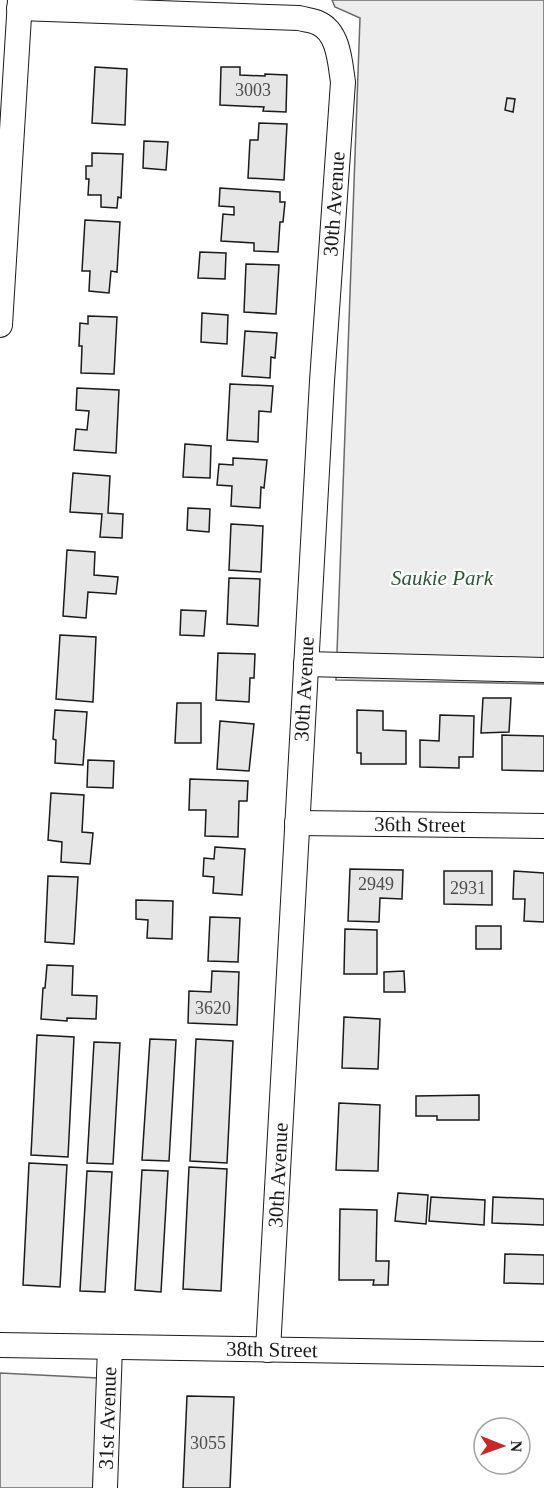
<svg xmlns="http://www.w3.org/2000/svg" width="544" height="1488" viewBox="0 0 544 1488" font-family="'Times New Roman',serif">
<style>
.built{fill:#ededed;stroke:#6a6a6a;stroke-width:1.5}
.building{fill:#e6e6e6;stroke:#1a1a1a;stroke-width:1.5}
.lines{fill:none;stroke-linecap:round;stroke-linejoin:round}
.minor-casing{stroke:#1a1a1a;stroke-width:26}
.minor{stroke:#fff;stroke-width:24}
.labels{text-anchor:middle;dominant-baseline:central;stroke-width:4.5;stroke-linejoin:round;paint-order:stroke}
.number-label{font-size:18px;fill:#4d4d4d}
.street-label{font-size:21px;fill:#1a1a1a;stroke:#fff}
.park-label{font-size:21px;font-style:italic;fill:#2b5a34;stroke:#fff}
</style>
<rect width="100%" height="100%" fill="#fff"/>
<g class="built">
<polygon points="332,0 544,0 544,684 336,680 360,18 335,7"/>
<polygon points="0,1373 98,1378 93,1488 0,1488"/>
</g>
<g class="building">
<polygon points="95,67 127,69 125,125 92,123"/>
<polygon points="221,67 240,67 240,75 265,76 265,74 287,75 286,112 263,111 264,107 220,105"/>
<polygon points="507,98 515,99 513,112 505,110"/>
<polygon points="259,123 287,124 284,180 248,178 250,140 258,140"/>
<polygon points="144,141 168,142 166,170 143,168"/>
<polygon points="92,153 123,154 121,198 118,197 117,208 101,207 101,195 88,195 89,179 86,179 86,166 92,166"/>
<polygon points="220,188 280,192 280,202 285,202 283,222 280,222 278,252 254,251 254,243 221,241 223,214 234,215 234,207 219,206"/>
<polygon points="85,220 120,222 117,272 111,271 109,293 89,291 90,271 82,271"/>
<polygon points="200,252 226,253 225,279 198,278"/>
<polygon points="246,264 279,265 276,314 244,312"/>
<polygon points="202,313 228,315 227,344 201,342"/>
<polygon points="88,316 117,317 114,374 81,373 82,346 79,346 80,323 88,324"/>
<polygon points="245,331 277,333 275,358 271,357 270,378 242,376"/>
<polygon points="230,384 273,386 271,412 259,411 258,442 227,440"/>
<polygon points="77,388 119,390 116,453 74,450 76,429 87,430 89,411 76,410"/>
<polygon points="185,444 211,446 210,478 183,477"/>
<polygon points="233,458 267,460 264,488 261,487 260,508 231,506 232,486 217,485 219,464 233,465"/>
<polygon points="73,473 110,476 108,513 123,514 122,538 100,537 102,514 70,512"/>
<polygon points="188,508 210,509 209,532 187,530"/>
<polygon points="231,524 263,526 261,572 229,570"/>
<polygon points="67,550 95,552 94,575 118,577 116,594 88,592 86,618 63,616"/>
<polygon points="229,578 260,579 258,626 227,624"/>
<polygon points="181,610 206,611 204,636 180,635"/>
<polygon points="60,635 96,637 93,702 56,699"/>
<polygon points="218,653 255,654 254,678 250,678 249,702 216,700"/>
<polygon points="483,698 511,698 509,732 481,733"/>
<polygon points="177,703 201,703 201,743 175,743"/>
<polygon points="55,710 87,712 83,765 55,763 56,740 53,739"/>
<polygon points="357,710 383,711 383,730 406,731 406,764 361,764 361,753 357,753"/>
<polygon points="440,715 474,716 473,757 459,757 459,768 420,767 420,740 439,741"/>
<polygon points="220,721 254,724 249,771 217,769"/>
<polygon points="502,735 544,736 544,771 502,770"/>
<polygon points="88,760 114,761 113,788 87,787"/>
<polygon points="190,779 248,781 247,801 239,801 238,837 205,836 206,810 189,810"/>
<polygon points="51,793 84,795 82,832 93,833 90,864 61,862 62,842 48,840"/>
<polygon points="215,847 245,849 242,895 213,893 214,877 203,876 204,858 214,859"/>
<polygon points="350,869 403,870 402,899 380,898 379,922 348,921"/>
<polygon points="444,871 492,871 492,905 444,904"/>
<polygon points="514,871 544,873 544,922 524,921 525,899 513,899"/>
<polygon points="48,876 78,877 74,944 45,942"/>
<polygon points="136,900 173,901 172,939 147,938 148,920 136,919"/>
<polygon points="210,917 240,918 238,962 208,961"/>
<rect x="476" y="926" width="25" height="23"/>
<polygon points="345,929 377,930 377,974 344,974"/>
<polygon points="47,965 73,966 72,995 97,996 96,1019 67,1018 67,1021 41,1019 43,988 45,988"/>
<polygon points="212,971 239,972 237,1025 188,1023 189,991 211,992"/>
<polygon points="404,971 405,992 384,992 384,972"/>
<polygon points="344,1017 380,1019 378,1069 342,1068"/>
<polygon points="37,1035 74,1037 68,1157 31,1155"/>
<polygon points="150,1039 176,1040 169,1161 142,1160"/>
<polygon points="196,1039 233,1041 227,1163 190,1161"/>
<polygon points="94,1042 120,1043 113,1164 87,1163"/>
<polygon points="479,1095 479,1120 437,1120 437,1116 416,1116 416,1096"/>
<polygon points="339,1103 380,1105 378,1171 336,1170"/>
<polygon points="29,1163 67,1165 60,1287 23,1285"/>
<polygon points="189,1167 227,1169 221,1291 183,1289"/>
<polygon points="142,1170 168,1171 161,1292 135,1290"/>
<polygon points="87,1171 112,1172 105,1292 80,1291"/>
<polygon points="398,1193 428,1195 426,1224 395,1221"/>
<polygon points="431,1197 485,1200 484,1225 429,1221"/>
<polygon points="493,1197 544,1199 544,1225 492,1223"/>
<polygon points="340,1209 377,1210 376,1261 389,1261 388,1285 373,1285 374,1280 339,1280"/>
<polygon points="505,1254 544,1255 544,1284 504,1283"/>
<polygon points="187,1396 234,1397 230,1488 183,1488"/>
</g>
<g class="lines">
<defs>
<g id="minor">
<path d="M19 8 299 18C305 20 312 20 318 23 339 32 340 63 343 82L322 381 268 1350"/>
<polyline points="0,325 20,0"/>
<polyline points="306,664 544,670"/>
<path id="s1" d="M297 823 544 826"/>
<path id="s2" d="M0 1345 544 1354"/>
<path id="s3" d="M105 1488 110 1347"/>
</g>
</defs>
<use href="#minor" class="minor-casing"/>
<use href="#minor" class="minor"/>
</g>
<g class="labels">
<g class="number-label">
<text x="253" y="90">3003</text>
<text x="376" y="884">2949</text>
<text x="468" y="888">2931</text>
<text x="213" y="1008">3620</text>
<text x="208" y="1443">3055</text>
</g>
<g class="street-label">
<text transform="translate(334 204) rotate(-86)">30th Avenue</text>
<text transform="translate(304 689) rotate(-87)">30th Avenue</text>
<text stroke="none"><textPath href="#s1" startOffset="123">36th Street</textPath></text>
<text transform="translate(278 1175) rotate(-87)">30th Avenue</text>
<text stroke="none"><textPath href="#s2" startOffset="272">38th Street</textPath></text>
<text stroke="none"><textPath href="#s3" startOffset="70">31st Avenue</textPath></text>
</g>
<g class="park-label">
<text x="442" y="578">Saukie Park</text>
</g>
</g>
<g transform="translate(502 1446) rotate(91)"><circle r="28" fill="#ffffff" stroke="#a3a3a3" stroke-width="1.5"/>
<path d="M0-4.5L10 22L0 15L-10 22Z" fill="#c62828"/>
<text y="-9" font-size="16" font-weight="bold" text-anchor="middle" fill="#1a1a1a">N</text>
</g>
</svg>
